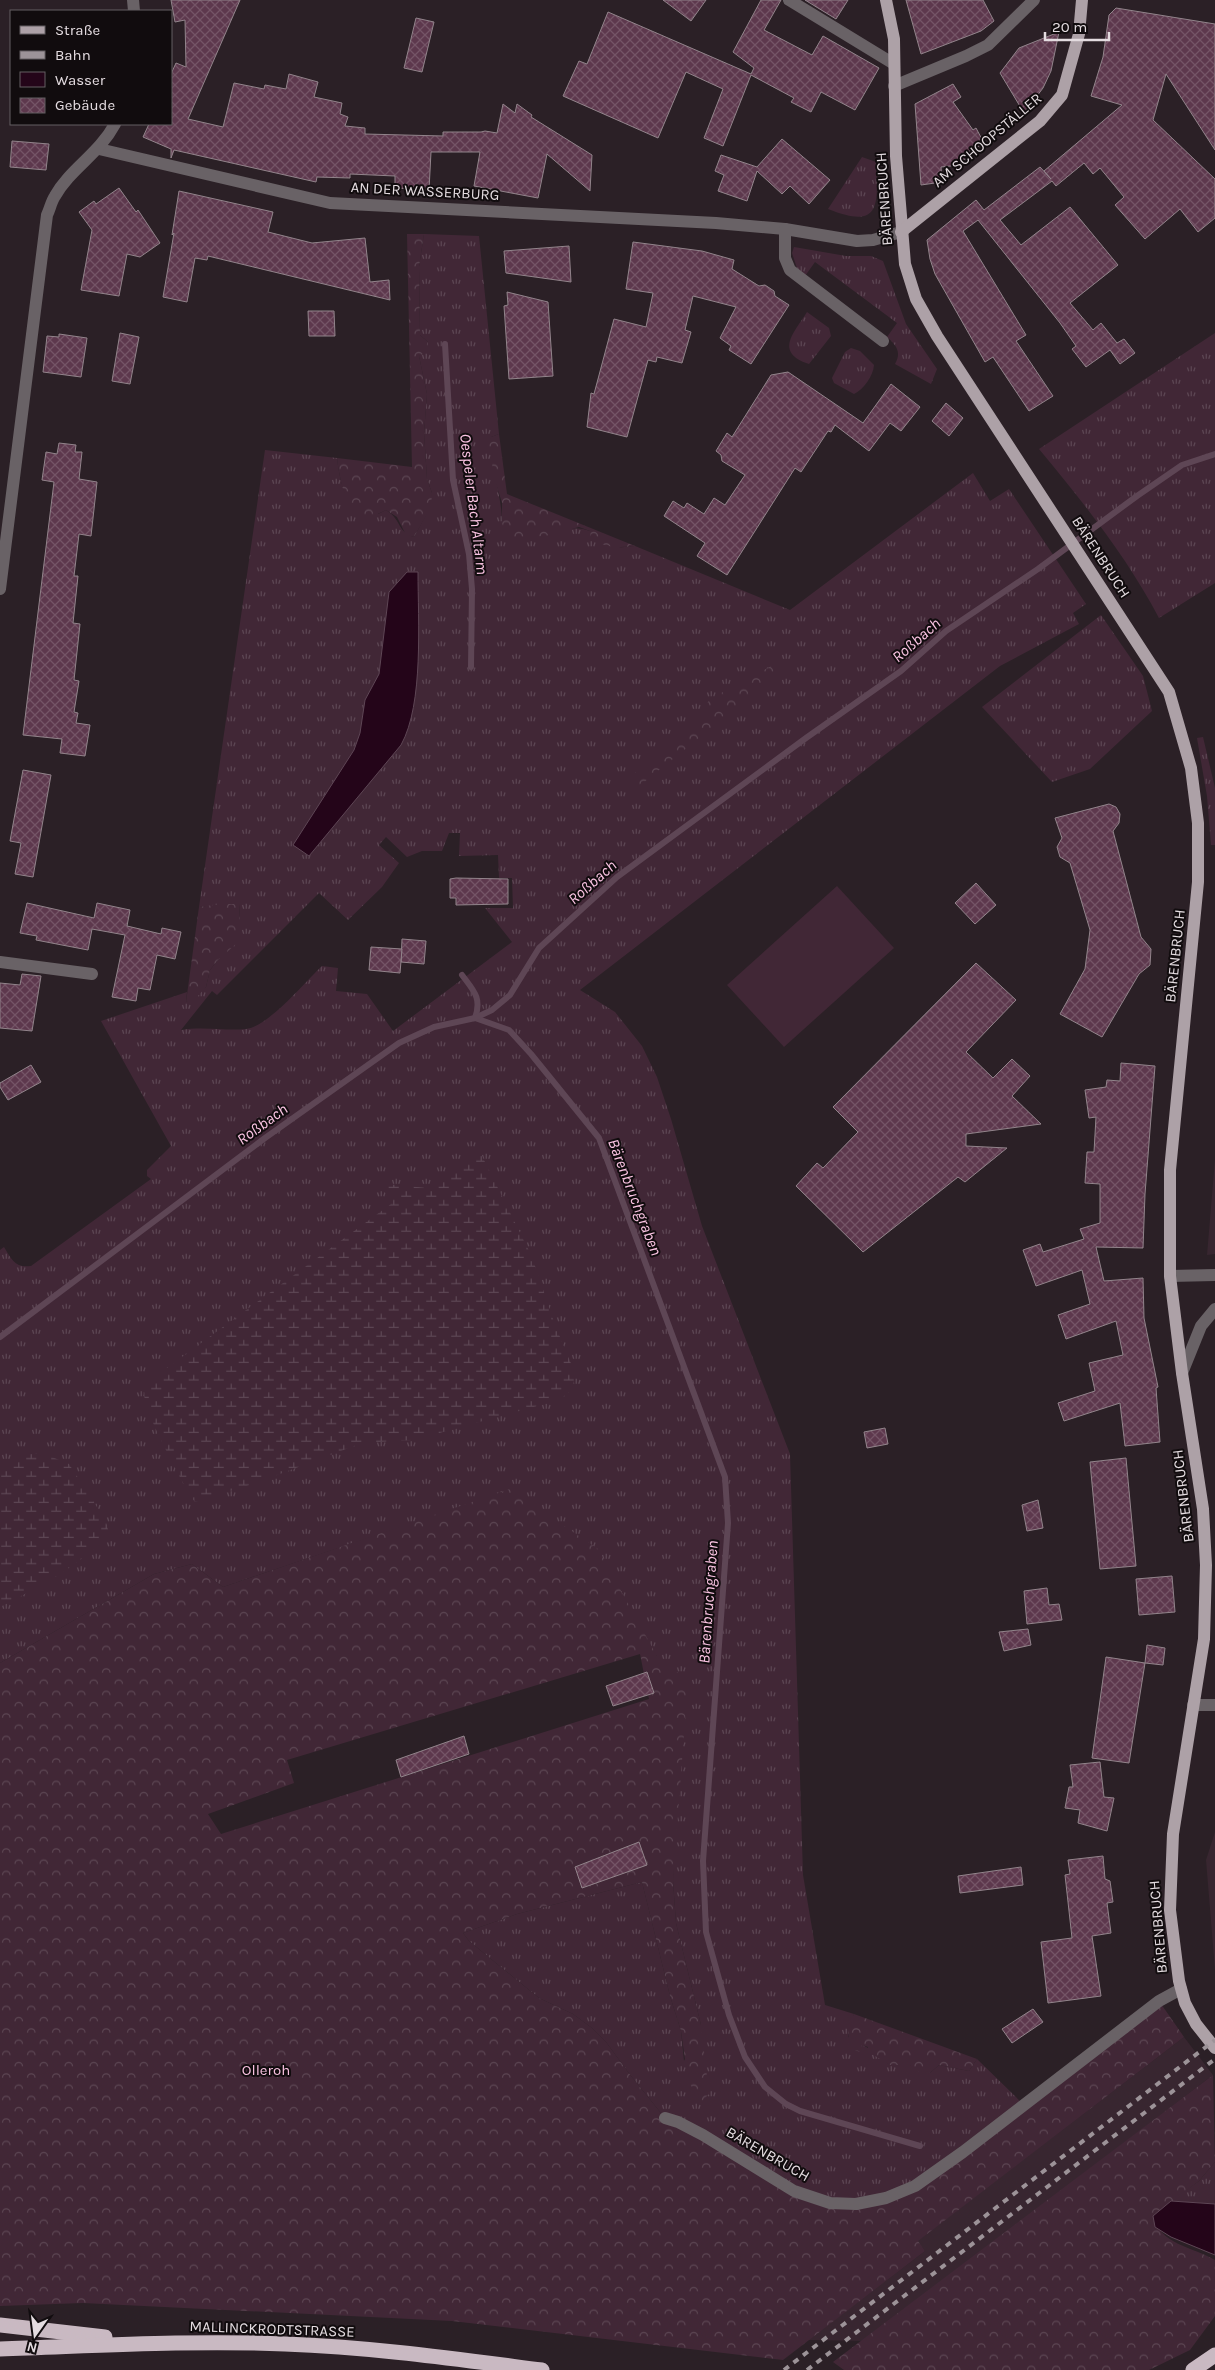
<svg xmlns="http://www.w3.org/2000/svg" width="1215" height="2370" viewBox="0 0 1215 2370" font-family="Karla,sans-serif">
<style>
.built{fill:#382630}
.grass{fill:url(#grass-tufts);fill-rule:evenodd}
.forest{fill:url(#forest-crowns);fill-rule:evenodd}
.wetland{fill:url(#wetland-marsh)}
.pitch{fill:#412736}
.water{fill:#240519;stroke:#5e4655}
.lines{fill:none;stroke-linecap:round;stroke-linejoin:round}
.stream{stroke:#5e4655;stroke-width:6}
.building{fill:url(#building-cross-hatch);stroke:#92848b}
.minor{stroke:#696266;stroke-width:12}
.major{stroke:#ada1a7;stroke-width:12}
.highway{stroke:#c9b9c2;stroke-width:15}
.rail{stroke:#9c9398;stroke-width:4;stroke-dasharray:6 6;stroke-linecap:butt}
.labels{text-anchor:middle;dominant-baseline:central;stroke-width:4;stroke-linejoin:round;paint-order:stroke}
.street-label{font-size:15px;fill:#e4dce0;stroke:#110c0e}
.park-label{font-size:15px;fill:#f9c2e1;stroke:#110c0e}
.water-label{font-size:16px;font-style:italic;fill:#fbc4e3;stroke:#110c0e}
</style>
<defs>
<pattern id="grass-tufts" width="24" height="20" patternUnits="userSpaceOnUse" patternTransform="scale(1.25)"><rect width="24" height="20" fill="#412736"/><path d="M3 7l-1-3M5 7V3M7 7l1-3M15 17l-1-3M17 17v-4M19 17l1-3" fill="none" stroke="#5c4653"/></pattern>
<pattern id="forest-crowns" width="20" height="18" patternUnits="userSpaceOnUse" patternTransform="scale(1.25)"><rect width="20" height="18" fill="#412736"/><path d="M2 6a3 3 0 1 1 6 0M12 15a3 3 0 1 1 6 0" fill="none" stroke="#5c4653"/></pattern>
<pattern id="wetland-marsh" width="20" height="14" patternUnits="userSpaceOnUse" patternTransform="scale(1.25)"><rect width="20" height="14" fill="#412736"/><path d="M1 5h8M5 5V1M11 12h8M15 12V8" fill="none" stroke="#5c4653"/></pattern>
<pattern id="building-cross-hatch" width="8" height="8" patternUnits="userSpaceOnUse" patternTransform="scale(1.25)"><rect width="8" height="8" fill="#5d384d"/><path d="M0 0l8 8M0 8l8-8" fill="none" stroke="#745466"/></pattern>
</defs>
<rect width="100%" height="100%" fill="#2b2026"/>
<g class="built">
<polygon points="1215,1159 1215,1254 1207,1255"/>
<polygon points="1215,1832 1215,1970 1206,1860"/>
<polygon points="1184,2037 1213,2075 864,2341 808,2340 925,2251 917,2241"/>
</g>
<g class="grass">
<path d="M862 157 876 162C878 206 881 230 828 209Z"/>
<path d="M424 234 479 236 499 434 491 437C490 468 502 494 502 523L568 529C592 525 599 540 619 547 623 548 630 546 635 546L790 610 973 473 990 501 1009 489 1086 604 1073 613 1079 624 1000 666 580 990 615 1012 642 1046 657 1077 671 1119 702 1226 790 1454 803 1875 825 2005 854 2014 848 2037 868 2048 890 2065H910L930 2073 939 2065 969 2071 977 2059 1023 2104 907 2190 830 2203 665 2118 631 2076 606 2042 592 2028 573 2014 539 1998 469 1941 463 1933 517 1914 642 1882 670 1996 681 2031 684 2061 701 2025 676 1923 673 1881 674 1840 657 1656 510 1490 223 1587 192 1564 154 1574 0 1663V1250L4 1247C12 1260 15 1268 31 1266L151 1179 147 1176V1170L171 1146 101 1021 187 992 186 1002 206 987 210 970 218 960 240 918 239 904 199 907 265 450 337 458C340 481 343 497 359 514H378L386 510C402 520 397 532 414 537L426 515 432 493 427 479 424 433 427 394 419 356 428 342 420 335 419 267ZM449 833H460L459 856 498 855 499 878H512L513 908H485L512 942 393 1031 367 994 336 991 338 968 322 966C305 982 268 1027 246 1029 225 1031 203 1026 181 1030L212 991 217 995 319 893 348 920 382 887 399 863 379 845 386 837 407 857 422 851H442Z"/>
<path d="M794 247 846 256H871L883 261 906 324 937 369 931 384 895 364C902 352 896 345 887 337L897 323 815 262 805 276 797 268 792 253Z"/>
<path d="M807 312 829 328 831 336 809 364C774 352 794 333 807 312Z"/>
<path d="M1215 333V583L1159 618C1127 557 1083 502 1039 449Z"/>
<path d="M851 348 860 351 874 365C873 376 864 389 854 394L834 383 832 378 845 352Z"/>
<polygon points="1101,615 1143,676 1152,711 1090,769 1052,782 982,707"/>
<polygon points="1203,737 1215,788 1215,845 1211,845 1207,796 1197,738"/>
<polygon points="1215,2162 1215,2204 1171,2201 1199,2181"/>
</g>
<g class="forest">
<path d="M407 234H424L419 267 420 335 428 342 427 352 419 356 427 394 424 433 427 479 432 493 431 507 414 537 406 535 397 517 386 510C381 512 374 517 368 517 345 517 339 474 337 458L412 467Z"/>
<path d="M499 434 507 494 635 546C618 548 604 548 591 538L590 531 579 527 545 536 512 538 505 533 502 523V503L494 477 489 443 491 437Z"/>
<polygon points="779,662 786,662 789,669 764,686 643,783 636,787 630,784 629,779 638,770 700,721 701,712 710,699"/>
<polygon points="221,904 239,904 241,934 237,943 218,960 210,970 206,987 197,997 186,1002 199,907"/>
<path d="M510 1489 598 1549 657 1656 688 1681 673 1881 676 1923 701 2025 709 2094 701 2102 688 2081 681 2031 670 1996 642 1882 517 1914 463 1933 469 1941 539 1998 573 2014 592 2028 606 2042 631 2076 665 2118 794 2191 830 2203 907 2190 1159 2001 1184 2037 918 2241 925 2251 783 2360 452 2321 83 2303 0 2306V1663L154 1574 192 1564 223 1587ZM640 1654 649 1699 221 1834 208 1814 294 1783 287 1760Z"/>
<polygon points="854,2014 977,2059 969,2071 939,2065 930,2073 920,2073 910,2065 890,2065 867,2051 868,2047 862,2045 860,2052 852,2049 848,2044 849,2026"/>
<path d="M1213 2075 1215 2162 1199 2181 1153 2216C1159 2244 1193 2247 1215 2260V2316L1190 2350 1149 2370H844L833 2362Z"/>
</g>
<g class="wetland">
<path d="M479 1150 532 1257 555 1325 575 1373 573 1387 566 1395 552 1402 414 1440 362 1443 256 1483 195 1502 188 1493C175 1465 145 1417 143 1388L152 1379 391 1204 385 1192 386 1184 427 1188Z"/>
<path d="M42 1453 69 1464 106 1521 109 1534C80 1566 37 1588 0 1607V1465L23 1455Z"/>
</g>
<polygon class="pitch" points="837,886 894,948 784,1047 727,985"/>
<g class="water">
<path d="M407 572H418C418 620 424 704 401 745L309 856 293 845 354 750 360 733 365 700 379 674 389 592Z"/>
<polygon points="1171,2201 1215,2204 1215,2255 1171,2237 1155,2227 1153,2216"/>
</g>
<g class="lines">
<g class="stream">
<polyline points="445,344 453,480 469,554 472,589 471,667"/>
<path d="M462 975C474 991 482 998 475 1018"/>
<polyline points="475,1018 509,1030 531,1054 599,1138 725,1477 728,1523 703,1861 706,1932 729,2015 745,2057 765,2087 786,2104 800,2111 920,2146"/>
<polyline points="0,1337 265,1138 399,1043 434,1027 475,1018 492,1010 510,995 539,948 617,877 806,738 901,671 946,631 1038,569 1137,496 1182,465 1215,454"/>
</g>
</g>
<g class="building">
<polygon points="171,0 240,0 188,119 223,127 234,83 264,89 265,85 286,89 289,74 318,82 314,97 342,103 340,114 348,117 345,126 365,128 365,134 443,136 443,132 481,132 485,131 497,133 503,104 515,113 517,104 532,115 531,117 592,155 590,191 547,154 538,198 474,186 480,152 431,152 429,190 395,188 395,176 350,174 350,178 317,177 316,182 174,150 171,158 171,149 143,137 149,124 171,124 171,74 176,63 186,67 185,20 175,22"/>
<polygon points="663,0 706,0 691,21"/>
<polygon points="761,0 781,0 764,30 812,55 823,36 879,68 855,110 821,92 811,112 791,102 794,98 751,75 723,146 704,138 723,89 686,72 658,138 563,96 579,61 587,64 608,12 751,74 754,68 733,52"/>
<polygon points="805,0 848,0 836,19"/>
<polygon points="906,0 983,0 994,21 981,31 921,54"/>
<polygon points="1116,8 1215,24 1215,150 1166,74 1153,120 1215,179 1215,218 1198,232 1180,209 1145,239 1115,205 1124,197 1100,168 1093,174 1084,163 1056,186 1052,181 1000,220 1021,245 1070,207 1118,265 1070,303 1093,330 1101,323 1117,343 1124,339 1135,353 1120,364 1110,350 1086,367 1072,349 1076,346 1060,323 978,220 963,231 1026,335 1016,341 1053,396 1029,411 993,357 985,362 935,274 930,259 927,240 976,200 984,210 1040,167 1051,179 1044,171 1122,105 1091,96 1103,57 1109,15"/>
<polygon points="416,18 434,22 422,72 404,68"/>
<polygon points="1059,32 1051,71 1043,88 1024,113 1000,73 1019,48"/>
<polygon points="953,84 961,97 953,102 973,130 976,128 984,143 965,154 966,159 960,160 960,165 941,167 942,182 921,185 915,104"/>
<polygon points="782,139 830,180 809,204 790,186 782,194 757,171 747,201 718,191 724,175 715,171 721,155 757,167"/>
<polygon points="12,141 49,144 46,170 10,167"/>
<polygon points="119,188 136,212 138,210 160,243 140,257 127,254 119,296 81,290 92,230 79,212 94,201 96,204"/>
<polygon points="179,191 273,212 268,232 312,243 365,238 370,282 389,280 390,300 208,256 207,260 195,258 187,302 163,297 174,233 172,235"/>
<polygon points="633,242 702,251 734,260 732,269 759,286 765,285 774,291 775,296 789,305 751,364 729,350 731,346 720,338 736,307 693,296 685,330 691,332 682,363 657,357 656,362 648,360 627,437 587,427 591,393 594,394 614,319 646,327 653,293 626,289"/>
<polygon points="569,246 571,282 506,273 504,251"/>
<polygon points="507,292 548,302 553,376 509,379 504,306 508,305"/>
<polygon points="308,311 334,311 335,336 309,336"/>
<polygon points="120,333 139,337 130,384 112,381"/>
<polygon points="59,334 87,338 81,377 43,372 47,336 59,337"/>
<polygon points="788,372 863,423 891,384 920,407 901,431 890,423 869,451 835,425 831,432 828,431 801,472 795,468 727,575 697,556 705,543 664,516 673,501 684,508 687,503 704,514 714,498 725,505 745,475 722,461 721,455 716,451 727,433 732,437 771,375"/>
<polygon points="946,403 963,418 949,436 932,421"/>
<polygon points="59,443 76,445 75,452 82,452 79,479 97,482 91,536 79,534 74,576 78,576 73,623 80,624 74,680 79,681 74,712 78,713 76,723 90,725 85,756 60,753 62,739 23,735 54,482 42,480 46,452 57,454"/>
<polygon points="23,770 51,775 33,877 15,874 21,843 10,841"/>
<polygon points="1109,804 1116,807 1120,814 1119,823 1113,831 1141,937 1151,949 1150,965 1139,974 1102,1037 1060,1014 1085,969 1090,930 1070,863 1060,857 1057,847 1062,838 1055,818"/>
<polygon points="456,878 508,879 508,904 456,905 456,898 450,898 450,879"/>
<polygon points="976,883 996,905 975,924 955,903"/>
<polygon points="27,903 94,918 97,903 130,910 127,926 161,934 162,928 181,932 175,959 157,955 150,990 138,988 136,1001 112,997 125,935 92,929 88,950 36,940 37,936 20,933"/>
<polygon points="402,939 426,941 424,964 401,962"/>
<polygon points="371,947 402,949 400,973 369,970"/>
<polygon points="976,963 1016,1000 966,1052 993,1078 1012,1059 1030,1076 1012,1096 1041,1124 966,1134 966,1146 1007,1148 965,1182 958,1177 863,1252 796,1186 817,1163 823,1168 858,1132 833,1107"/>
<polygon points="22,974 41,976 32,1031 0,1028 0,983 20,985"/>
<polygon points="1121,1063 1155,1066 1145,1194 1143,1248 1096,1247 1104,1281 1143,1278 1144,1318 1158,1387 1156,1388 1160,1442 1125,1446 1120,1403 1064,1421 1058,1403 1095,1391 1089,1363 1123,1355 1116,1321 1066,1339 1058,1315 1090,1304 1082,1270 1036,1286 1023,1250 1040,1244 1043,1252 1084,1239 1080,1229 1100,1223 1100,1184 1085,1183 1087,1152 1094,1152 1096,1117 1089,1118 1085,1090 1106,1087 1107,1080 1120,1081"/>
<polygon points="31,1065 41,1082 8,1100 0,1087 0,1083"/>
<polygon points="885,1428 888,1444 867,1448 864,1432"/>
<polygon points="1126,1458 1136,1566 1100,1569 1090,1462"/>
<polygon points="1038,1500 1043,1528 1027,1531 1022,1505"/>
<polygon points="1172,1576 1175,1612 1139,1615 1136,1579"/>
<polygon points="1047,1588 1049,1605 1059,1604 1062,1620 1027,1624 1024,1591"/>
<polygon points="1028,1629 1031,1645 1004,1651 999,1632"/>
<polygon points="1147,1645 1165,1648 1163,1665 1145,1663"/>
<polygon points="1106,1657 1145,1663 1129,1763 1092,1758"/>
<polygon points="647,1672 654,1693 613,1706 606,1686"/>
<polygon points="464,1736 469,1754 401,1777 396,1760"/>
<polygon points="1100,1762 1104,1797 1114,1798 1107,1831 1078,1823 1080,1810 1065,1808 1069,1787 1073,1787 1070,1765"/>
<polygon points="639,1842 647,1865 582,1888 575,1867"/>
<polygon points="1103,1856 1105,1879 1110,1881 1113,1902 1107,1903 1111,1933 1092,1936 1101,1996 1048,2003 1041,1942 1072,1938 1065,1875 1070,1874 1068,1860"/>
<polygon points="1021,1867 1023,1885 960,1893 958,1876"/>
<polygon points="1033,2009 1043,2022 1012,2043 1002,2029"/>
</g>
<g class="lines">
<g class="minor">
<polyline points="133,0 134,11"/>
<polyline points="789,0 894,64"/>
<polyline points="894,86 966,56 988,45 1034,0"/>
<polyline points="99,149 330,203 716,223 785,229 857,241 873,240 901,232"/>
<polyline points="785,229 785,258 790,270 883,341"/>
<path d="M0 589 47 215C50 209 51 202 55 196 70 169 99 154 115 124"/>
<polyline points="0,962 92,974"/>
<polyline points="1170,1276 1215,1275"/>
<polyline points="1182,1373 1201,1326 1215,1309"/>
<polyline points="1193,1705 1215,1705"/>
<polyline points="665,2118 678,2122 703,2135 794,2191 830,2203 856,2204 886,2198 915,2186 963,2152 1159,2001 1181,1989"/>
</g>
<g class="major">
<polyline points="886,0 894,39 896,156 905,264 916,299 937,336 1169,692 1191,768 1198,823 1198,882 1170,1170 1170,1276 1182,1373 1203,1509 1206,1565 1204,1639 1173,1834 1170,1910 1179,1981 1185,2003 1196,2024 1215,2048"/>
<polyline points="901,232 1040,121 1062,95 1079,34 1082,0"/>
</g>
<g class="highway">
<polyline points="0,2325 105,2337"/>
<path d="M0 2349C95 2346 190 2340 285 2344 371 2347 456 2359 542 2370"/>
<polyline points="1193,2370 1215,2355"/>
</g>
<g class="rail">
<polyline points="784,2370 1215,2040"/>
<polyline points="807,2370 1215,2059"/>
</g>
</g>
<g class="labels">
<g class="street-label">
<text transform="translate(987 140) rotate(-40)">AM SCHOOPSTÄLLER</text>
<text transform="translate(425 191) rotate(3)">AN DER WASSERBURG</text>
<text transform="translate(884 199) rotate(-94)">BÄRENBRUCH</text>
<text transform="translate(1101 557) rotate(57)">BÄRENBRUCH</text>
<text transform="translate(1175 956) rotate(-84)">BÄRENBRUCH</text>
<text transform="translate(1183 1496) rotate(-97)">BÄRENBRUCH</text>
<text transform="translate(1158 1927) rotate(-95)">BÄRENBRUCH</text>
<text transform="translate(768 2154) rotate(30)">BÄRENBRUCH</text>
<text transform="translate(272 2329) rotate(2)">MALLINCKRODTSTRASSE</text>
</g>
<g class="park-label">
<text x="266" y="2070">Olleroh</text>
</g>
<g class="water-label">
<text transform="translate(474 504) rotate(83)">Oespeler Bach Altarm</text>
<text transform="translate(916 640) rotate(-41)">Roßbach</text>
<text transform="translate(592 882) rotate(-41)">Roßbach</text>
<text transform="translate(262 1124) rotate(-36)">Roßbach</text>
<text transform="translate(635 1197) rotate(69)">Bärenbruchgraben</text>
<text transform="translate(708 1602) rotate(-86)">Bärenbruchgraben</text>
</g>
</g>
<rect x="10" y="10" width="162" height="115" fill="#110c0e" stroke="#655f62"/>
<rect x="20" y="26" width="25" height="8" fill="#ada1a7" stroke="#655f62"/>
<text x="55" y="35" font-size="15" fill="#e4dce0">Straße</text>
<rect x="20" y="51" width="25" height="8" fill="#9c9398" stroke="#655f62"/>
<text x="55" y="60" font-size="15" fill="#e4dce0">Bahn</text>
<rect x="20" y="72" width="25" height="15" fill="#240519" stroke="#655f62"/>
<text x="55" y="85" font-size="15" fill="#e4dce0">Wasser</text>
<rect x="20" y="98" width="25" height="15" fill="url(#building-cross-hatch)" stroke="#655f62"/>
<text x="55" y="110" font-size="15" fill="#e4dce0">Gebäude</text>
<g transform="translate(35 2335) rotate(194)" stroke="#110c0e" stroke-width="4" paint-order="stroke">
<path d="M0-4L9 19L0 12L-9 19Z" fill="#e4dce0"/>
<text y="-8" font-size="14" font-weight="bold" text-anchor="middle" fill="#e4dce0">N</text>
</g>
<path d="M1045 32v8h64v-8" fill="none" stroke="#e4dce0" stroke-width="2.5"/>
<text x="1052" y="32" font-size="15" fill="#e4dce0" stroke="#110c0e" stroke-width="4" paint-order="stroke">20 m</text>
</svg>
